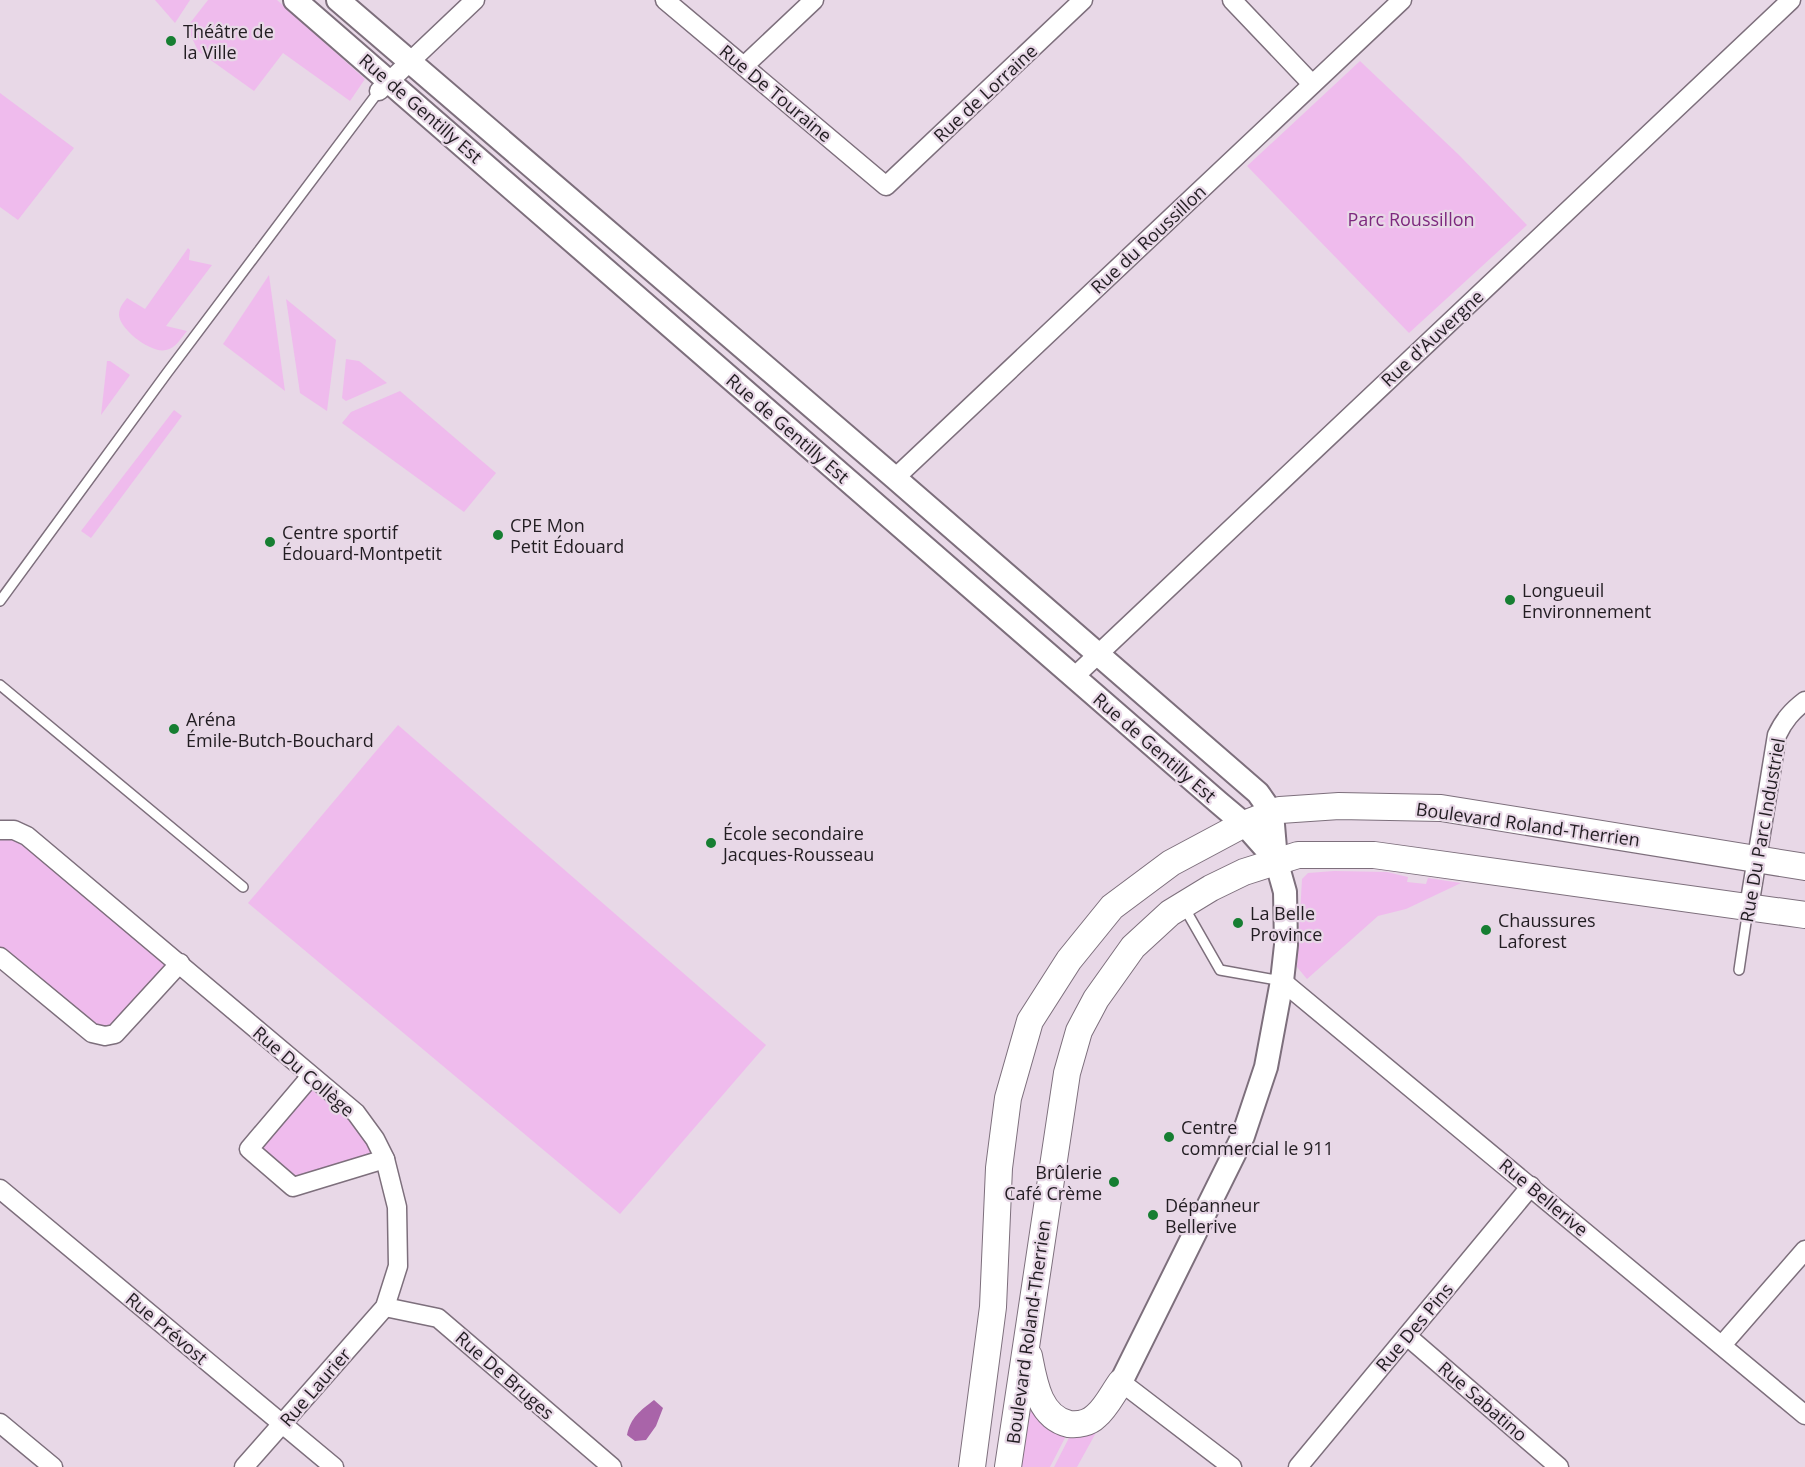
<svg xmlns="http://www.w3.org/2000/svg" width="1805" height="1467" viewBox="0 0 1805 1467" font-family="'Open Sans',sans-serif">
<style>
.green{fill:#efbbed}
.water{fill:#a964a9}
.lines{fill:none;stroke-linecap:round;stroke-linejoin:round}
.service-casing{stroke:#7d6f7c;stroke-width:12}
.minor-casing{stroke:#7d6f7c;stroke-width:21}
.tertiary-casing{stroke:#7d6f7c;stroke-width:26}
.secondary-casing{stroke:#7d6f7c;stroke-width:28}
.service{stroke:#fff;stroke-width:9}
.minor{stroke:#fff;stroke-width:18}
.tertiary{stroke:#fff;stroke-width:22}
.secondary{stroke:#fff;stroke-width:26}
.poi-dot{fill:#167e32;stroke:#e8d8e7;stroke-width:2}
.labels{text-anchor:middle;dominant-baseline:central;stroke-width:4.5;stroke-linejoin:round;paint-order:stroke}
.poi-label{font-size:18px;fill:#221d22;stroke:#e8d8e7;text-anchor:start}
.street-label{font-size:18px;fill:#221d22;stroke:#e8d8e7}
.park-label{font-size:18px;fill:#7d287e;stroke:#e8d8e7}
</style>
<rect width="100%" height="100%" fill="#e8d8e7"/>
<g class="green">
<polygon points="155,0 190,0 175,23"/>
<polygon points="208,0 277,0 365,79 350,101 283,53 254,91 198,51 187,27"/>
<polygon points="1360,61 1459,155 1527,225 1409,333 1247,166"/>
<polygon points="0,93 74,148 18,220 0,207"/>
<path d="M188 248 190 250 189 260 212 265 166 326 187 331C181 338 176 348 166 350 152 354 120 330 119 315 119 308 123 303 127 298L145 309Z"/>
<polygon points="269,275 285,391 223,344"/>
<polygon points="286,299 336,340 327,411 300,393"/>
<polygon points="346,359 359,361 387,383 346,401 342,398"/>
<polygon points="107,361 110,361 130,375 101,415"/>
<polygon points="400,391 496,473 464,512 342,423 351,412"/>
<polygon points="174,410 182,416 91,538 81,531"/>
<polygon points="398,725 766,1045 620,1214 248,903"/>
<polygon points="0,830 14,830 180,963 105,1036 0,957"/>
<polygon points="1334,871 1387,872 1408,877 1407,882 1426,884 1428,878 1461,883 1406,909 1378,916 1307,979 1297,967 1302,879 1308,873"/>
<polygon points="311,1076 385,1159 293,1187 249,1149"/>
<polygon points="1032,1404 1068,1432 1050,1467 1021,1467"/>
<polygon points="1108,1411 1077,1467 1054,1467 1072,1432"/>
</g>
<path class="water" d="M654 1400 663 1408 656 1426 646 1440 635 1441 627 1435C631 1417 640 1411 654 1400Z"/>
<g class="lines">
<defs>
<g id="service">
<polyline points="0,601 167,373 379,91"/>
<polyline points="0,685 243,887"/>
<polyline points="1184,907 1220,970 1282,981"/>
<polyline points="1739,970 1748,909"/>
</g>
<g id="minor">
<polyline points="665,0 886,186 1083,0"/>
<polyline points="1232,0 1312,84"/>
<polyline points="744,66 814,0"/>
<polyline points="379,91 475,0"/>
<polyline points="895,478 1402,0"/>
<polyline points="1074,677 1791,0"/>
<polyline points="0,830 14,830 27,836 356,1113 375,1139 385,1159 397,1207 398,1266 385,1307 244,1467"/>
<path d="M1749 907 1777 735C1784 720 1792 711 1805 701"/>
<polyline points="0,957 92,1033 105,1036 115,1034 180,963"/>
<polyline points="1282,981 1805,1415"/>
<polyline points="311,1076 249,1149 293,1187 385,1159"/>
<polyline points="0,1189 334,1467"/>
<polyline points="385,1307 438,1318 612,1467"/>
<polyline points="1407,1336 1559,1467"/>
<polyline points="1722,1345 1805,1250"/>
<polyline points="1121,1382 1232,1467"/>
<polyline points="0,1423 53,1467"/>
<polyline points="1298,1467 1531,1186"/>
</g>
<g id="tertiary">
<polyline points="295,0 1218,802 1244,824 1276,860"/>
<polyline points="338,0 895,478 1258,793 1272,813 1276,860 1285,892 1286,945 1282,981 1266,1067 1243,1136 1121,1382"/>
</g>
<g id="secondary">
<path d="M1029 1356C1034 1382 1039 1417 1069 1424 1078 1425 1089 1423 1096 1416 1106 1408 1113 1393 1121 1382"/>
<polyline points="972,1467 993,1307 999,1168 1008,1098 1030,1021 1069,960 1112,907 1171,863 1244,824 1272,813 1280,810 1339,806 1441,808 1805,867"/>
<polyline points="1008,1467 1067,1073 1079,1031 1096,999 1133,947 1170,913 1211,888 1244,872 1298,855 1374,855 1805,915"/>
</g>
</defs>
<use href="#service" class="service-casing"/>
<use href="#minor" class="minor-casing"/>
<use href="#tertiary" class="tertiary-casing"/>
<use href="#secondary" class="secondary-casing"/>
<use href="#service" class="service"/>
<use href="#minor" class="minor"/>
<use href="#tertiary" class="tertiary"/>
<use href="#secondary" class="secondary"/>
</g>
<g class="poi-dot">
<circle cx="171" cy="41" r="6"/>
<circle cx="498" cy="535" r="6"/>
<circle cx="270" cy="542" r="6"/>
<circle cx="1510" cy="600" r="6"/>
<circle cx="174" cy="729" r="6"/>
<circle cx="711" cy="843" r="6"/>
<circle cx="1238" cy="923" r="6"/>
<circle cx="1486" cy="930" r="6"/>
<circle cx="1169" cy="1137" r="6"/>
<circle cx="1114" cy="1182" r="6"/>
<circle cx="1153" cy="1215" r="6"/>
</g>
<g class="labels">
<g class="poi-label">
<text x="183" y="31">Théâtre de<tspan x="183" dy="21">la Ville</tspan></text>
<text x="510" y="525">CPE Mon<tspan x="510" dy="21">Petit Édouard</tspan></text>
<text x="282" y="532">Centre sportif<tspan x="282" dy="21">Édouard-Montpetit</tspan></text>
<text x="1522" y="590">Longueuil<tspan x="1522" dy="21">Environnement</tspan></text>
<text x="186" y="719">Aréna<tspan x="186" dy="21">Émile-Butch-Bouchard</tspan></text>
<text x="723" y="833">École secondaire<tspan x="723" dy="21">Jacques-Rousseau</tspan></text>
<text x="1250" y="913">La Belle<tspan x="1250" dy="21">Province</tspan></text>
<text x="1498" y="920">Chaussures<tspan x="1498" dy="21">Laforest</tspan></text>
<text x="1181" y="1127">Centre<tspan x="1181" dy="21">commercial le 911</tspan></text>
<text x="1102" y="1172" text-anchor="end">Brûlerie<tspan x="1102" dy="21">Café Crème</tspan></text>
<text x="1165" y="1205">Dépanneur<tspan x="1165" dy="21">Bellerive</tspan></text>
</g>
<g class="street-label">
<text transform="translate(776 93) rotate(40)">Rue De Touraine</text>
<text transform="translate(985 93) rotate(-43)">Rue de Lorraine</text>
<text transform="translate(421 108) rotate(41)">Rue de Gentilly Est</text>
<text transform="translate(1148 239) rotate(-43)">Rue du Roussillon</text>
<text transform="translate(1432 338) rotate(-43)">Rue d'Auvergne</text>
<text transform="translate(788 428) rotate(41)">Rue de Gentilly Est</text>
<text transform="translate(1155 747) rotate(41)">Rue de Gentilly Est</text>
<text transform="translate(1528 824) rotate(8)">Boulevard Roland-Therrien</text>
<text transform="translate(1762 830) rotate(-80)">Rue Du Parc Industriel</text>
<text transform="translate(304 1071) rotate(41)">Rue Du Collège</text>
<text transform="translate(1544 1197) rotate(40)">Rue Bellerive</text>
<text transform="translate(1414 1327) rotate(-50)">Rue Des Pins</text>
<text transform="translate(167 1328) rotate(40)">Rue Prévost</text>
<text transform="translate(1028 1332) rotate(-82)">Boulevard Roland-Therrien</text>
<text transform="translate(505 1375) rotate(41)">Rue De Bruges</text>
<text transform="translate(315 1387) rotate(-49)">Rue Laurier</text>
<text transform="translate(1483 1401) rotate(41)">Rue Sabatino</text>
</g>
<g class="park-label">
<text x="1411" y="219">Parc Roussillon</text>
</g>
</g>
</svg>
